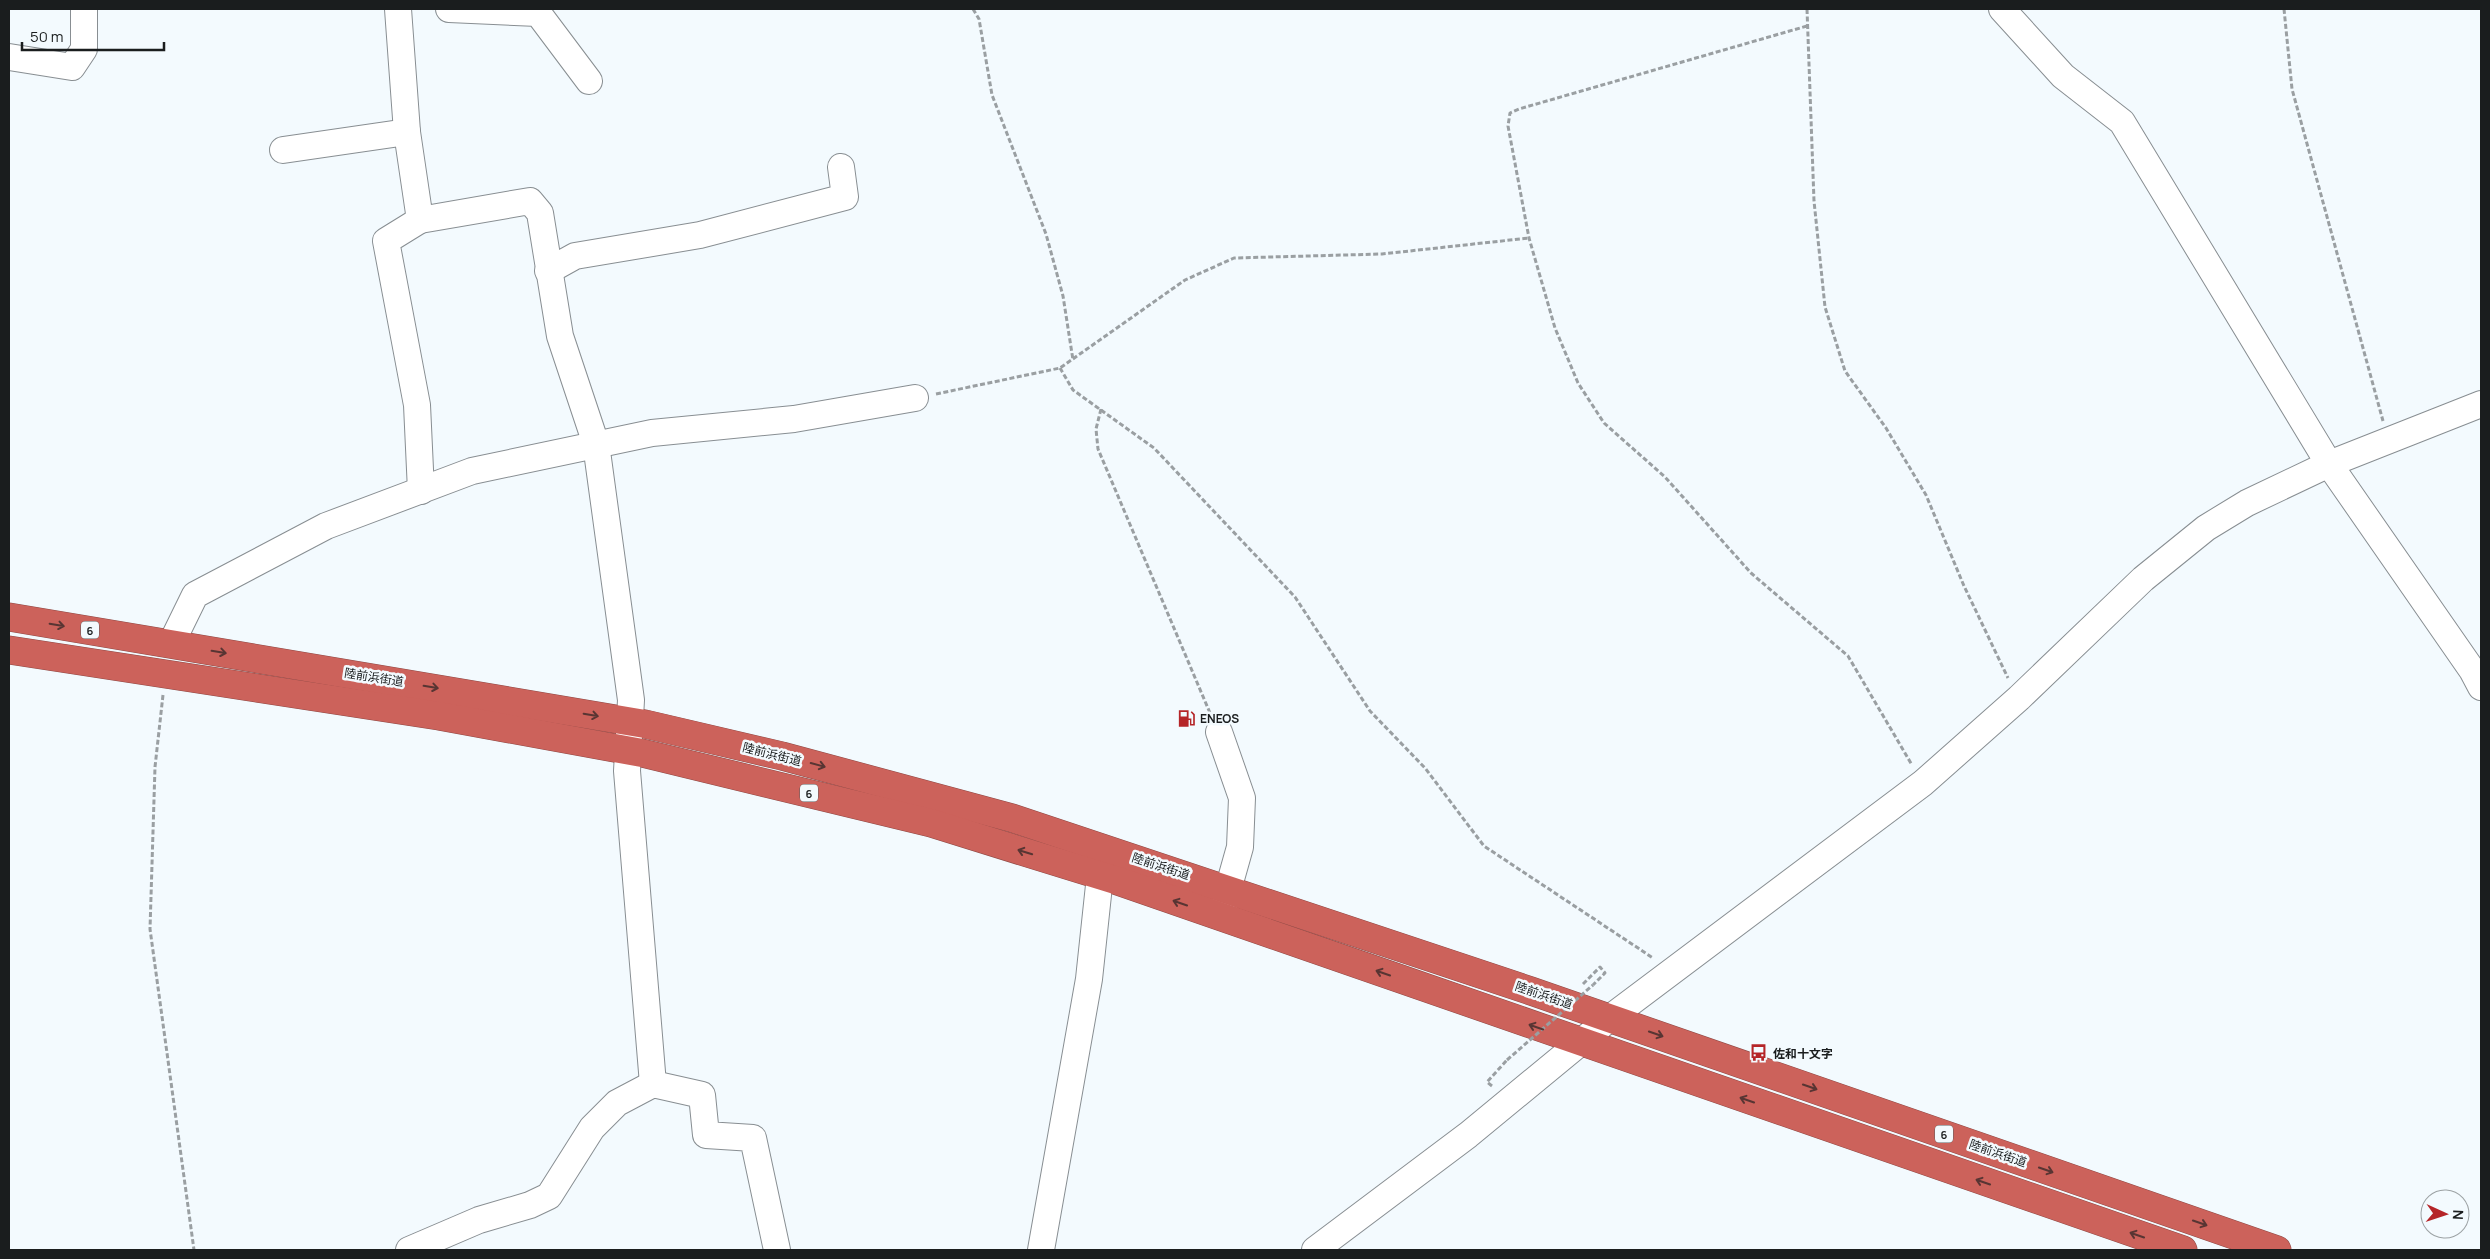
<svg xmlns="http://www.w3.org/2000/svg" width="2490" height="1259" viewBox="0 0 2490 1259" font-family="Manrope,'Noto Sans JP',sans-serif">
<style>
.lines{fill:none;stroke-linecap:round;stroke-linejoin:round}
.minor-casing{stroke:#888e92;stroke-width:28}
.highway-casing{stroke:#8e4a46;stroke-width:29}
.path{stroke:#9a9fa2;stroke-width:3;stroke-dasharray:5 2.5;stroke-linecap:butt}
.minor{stroke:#fff;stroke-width:26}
.highway{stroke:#cc625b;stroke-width:28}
.path-bridge{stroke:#9a9fa2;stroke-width:3;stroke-dasharray:5 2.5;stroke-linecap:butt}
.oneway{stroke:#583533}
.labels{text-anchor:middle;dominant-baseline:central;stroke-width:5;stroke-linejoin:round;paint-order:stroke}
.shield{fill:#f3fafe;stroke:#5b5f61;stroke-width:1}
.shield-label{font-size:11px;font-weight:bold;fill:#1a1d1e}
.street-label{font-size:12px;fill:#1a1d1e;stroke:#f3fafe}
.poi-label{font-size:12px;font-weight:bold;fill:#1a1d1e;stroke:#f3fafe;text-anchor:start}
</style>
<rect width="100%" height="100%" fill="#f3fafe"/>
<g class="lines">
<defs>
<g id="minor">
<polyline points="398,9 407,132 420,220 530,201 540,213 560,336 596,444 631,700 627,771 653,1084"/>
<polyline points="449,9 538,13 589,81"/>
<polyline points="2002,9 2063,76 2122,122 2329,464 2472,670 2481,687"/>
<polyline points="9,57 72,67 84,49 84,9"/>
<polyline points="283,150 407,132"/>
<polyline points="420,220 386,241 417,405 421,491"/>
<polyline points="548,271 575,256 700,235 845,197 841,167"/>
<polyline points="171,644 195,595 326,526 472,471 652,433 794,419 915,398"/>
<polyline points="1219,732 1242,798 1240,847 1222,911"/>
<polyline points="409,1250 479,1220 530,1205 549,1196 592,1128 617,1103 653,1084 702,1095 706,1135 753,1138 777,1250"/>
<polyline points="1041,1250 1089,979 1100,876"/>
<polyline points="1315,1250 1468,1135 1610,1018 1923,783 2019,698 2143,579 2206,528 2247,503 2329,464 2481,404"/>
</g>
<g id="highway">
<polyline points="9,617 645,724 782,756 1012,818 1531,991 2277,1250"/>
<polyline points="9,650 439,716 642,753 931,823 1115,880 2183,1250"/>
</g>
</defs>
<use href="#minor" class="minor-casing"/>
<use href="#highway" class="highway-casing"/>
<g class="path">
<polyline points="973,9 979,19 992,95 1046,234 1063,296 1073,360"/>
<polyline points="1807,9 1814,201 1825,307 1845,371 1886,428 1926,495 1964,586 2008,678"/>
<polyline points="2284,9 2292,89 2383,421"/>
<polyline points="1807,26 1519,109 1510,113 1508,126 1529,238 1555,328 1578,383 1604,423 1665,477 1751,573 1848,656 1912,765"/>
<polyline points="1060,368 1073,390 1154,448 1295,597 1370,711 1425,768 1484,846 1653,958"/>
<polyline points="936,394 1060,368 1185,280 1234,258 1382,254 1529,238"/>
<polyline points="1101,409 1096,429 1098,449 1210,713"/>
<polyline points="163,695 155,767 150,929 194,1250"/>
<polyline points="1583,984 1600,967 1605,973 1593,985"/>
<polyline points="1492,1086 1487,1082 1507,1060"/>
</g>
<use href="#minor" class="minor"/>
<use href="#highway" class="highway"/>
<polyline class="path-bridge" points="1507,1060 1593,985"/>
</g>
<defs><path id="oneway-shaft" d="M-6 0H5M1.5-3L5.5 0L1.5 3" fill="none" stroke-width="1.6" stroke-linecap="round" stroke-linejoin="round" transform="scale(1.25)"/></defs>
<g class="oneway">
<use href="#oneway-shaft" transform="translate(57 625) rotate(10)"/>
<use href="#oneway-shaft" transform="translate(219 652) rotate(9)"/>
<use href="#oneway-shaft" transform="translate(431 687) rotate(9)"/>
<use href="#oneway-shaft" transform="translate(591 715) rotate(10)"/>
<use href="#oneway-shaft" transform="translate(818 765) rotate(15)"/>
<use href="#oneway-shaft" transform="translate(1025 852) rotate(-163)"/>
<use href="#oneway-shaft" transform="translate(1180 903) rotate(-161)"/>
<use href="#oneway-shaft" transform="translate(1383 973) rotate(-161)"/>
<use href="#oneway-shaft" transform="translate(1536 1027) rotate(-161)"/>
<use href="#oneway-shaft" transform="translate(1656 1034) rotate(19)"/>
<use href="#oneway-shaft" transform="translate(1810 1087) rotate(19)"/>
<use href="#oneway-shaft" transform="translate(1747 1100) rotate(-161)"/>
<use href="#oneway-shaft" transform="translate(2046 1170) rotate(19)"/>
<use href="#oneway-shaft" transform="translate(1983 1182) rotate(-161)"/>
<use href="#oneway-shaft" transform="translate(2200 1223) rotate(19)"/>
<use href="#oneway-shaft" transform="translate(2137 1235) rotate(-161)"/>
</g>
<defs>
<symbol id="fuel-bare" viewBox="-9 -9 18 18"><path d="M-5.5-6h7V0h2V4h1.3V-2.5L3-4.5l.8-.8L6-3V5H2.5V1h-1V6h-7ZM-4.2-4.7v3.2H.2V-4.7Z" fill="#b52528" stroke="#f3fafe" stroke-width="2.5" paint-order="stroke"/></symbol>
<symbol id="bus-bare" viewBox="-9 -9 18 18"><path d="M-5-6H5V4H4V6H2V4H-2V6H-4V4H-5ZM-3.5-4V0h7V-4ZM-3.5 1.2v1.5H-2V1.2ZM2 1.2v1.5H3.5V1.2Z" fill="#b52528" stroke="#f3fafe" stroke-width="2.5" paint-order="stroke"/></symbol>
</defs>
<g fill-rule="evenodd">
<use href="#fuel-bare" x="1174" y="706" width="25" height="25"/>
<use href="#bus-bare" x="1746" y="1040" width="25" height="25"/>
</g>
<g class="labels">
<g class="shield">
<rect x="81" y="621.5" width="18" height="17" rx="4"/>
<rect x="800" y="784.5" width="18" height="17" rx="4"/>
<rect x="1935" y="1125.5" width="18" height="17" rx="4"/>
</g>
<g class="shield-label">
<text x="90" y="630">6</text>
<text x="809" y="793">6</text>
<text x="1944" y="1134">6</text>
</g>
<g class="street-label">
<text transform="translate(374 677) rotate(9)">陸前浜街道</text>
<text transform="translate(772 754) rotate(14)">陸前浜街道</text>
<text transform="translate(1161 866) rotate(18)">陸前浜街道</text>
<text transform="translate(1544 995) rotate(19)">陸前浜街道</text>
<text transform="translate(1998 1153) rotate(19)">陸前浜街道</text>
</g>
<g class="poi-label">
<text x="1200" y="718">ENEOS</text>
<text x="1773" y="1053">佐和十文字</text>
</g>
</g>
<rect width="2490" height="1259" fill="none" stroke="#1a1d1e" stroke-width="20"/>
<g transform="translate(2445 1214) rotate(93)"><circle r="24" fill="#f3fafe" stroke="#9ca2a4"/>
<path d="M0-4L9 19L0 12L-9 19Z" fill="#b52528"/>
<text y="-8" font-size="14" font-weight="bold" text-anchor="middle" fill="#1a1d1e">N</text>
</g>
<path d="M22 42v8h142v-8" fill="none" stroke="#1a1d1e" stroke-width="2.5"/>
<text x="30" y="42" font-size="15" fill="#1a1d1e" stroke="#f3fafe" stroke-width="4" paint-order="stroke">50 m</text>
</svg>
